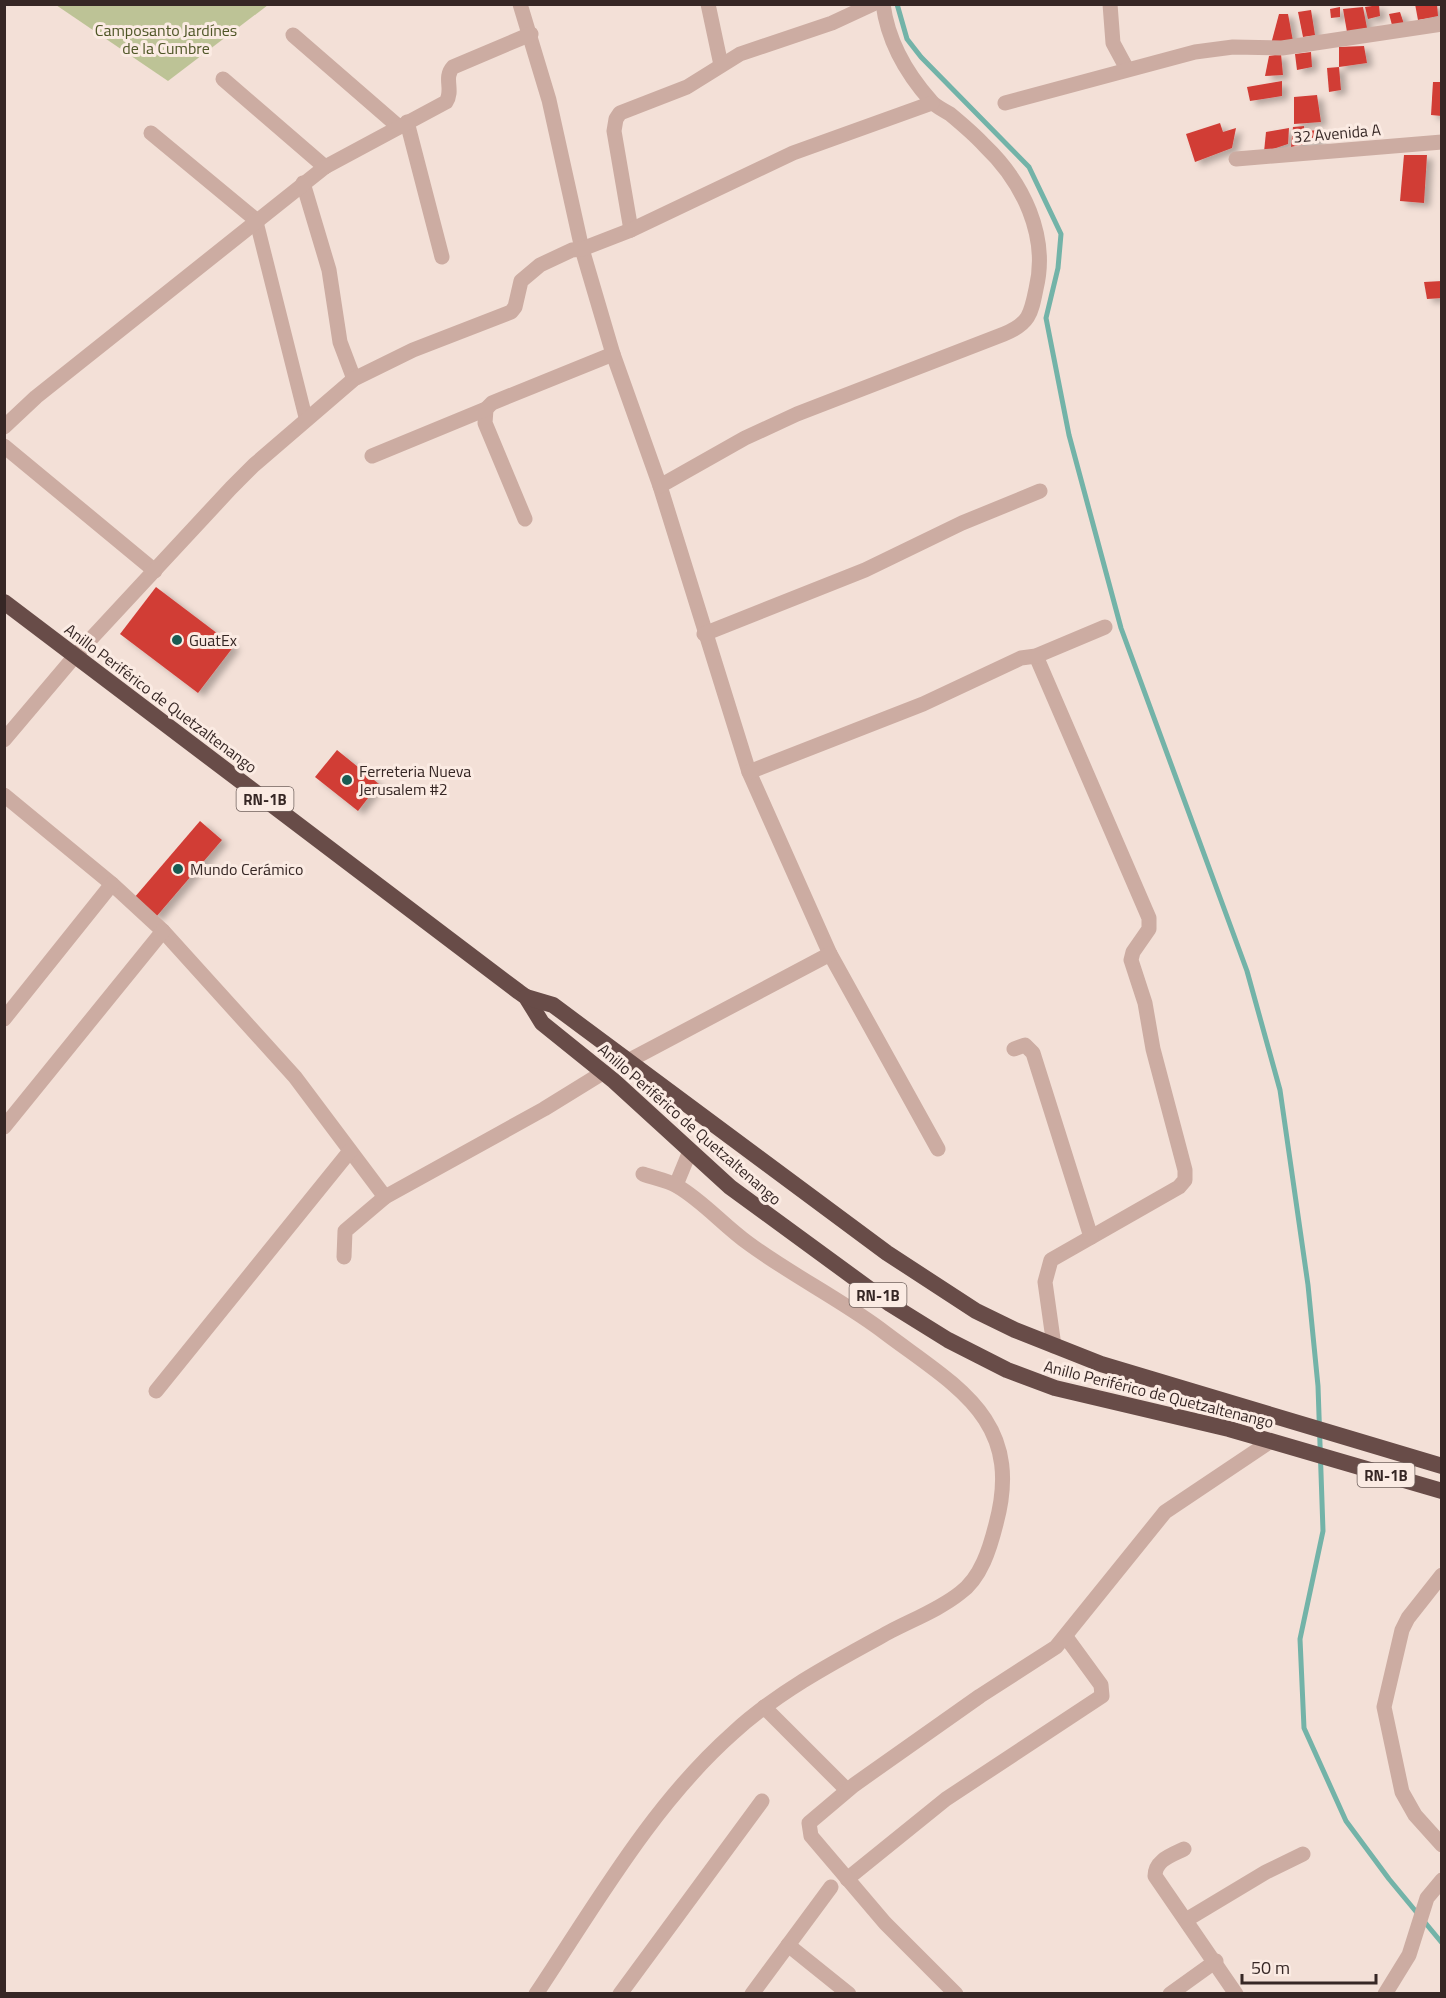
<svg xmlns="http://www.w3.org/2000/svg" width="1446" height="1998" viewBox="0 0 1446 1998" font-family="'Titillium Web',sans-serif">
<style>
.green{fill:#bdc396}
.lines{fill:none;stroke-linecap:round;stroke-linejoin:round}
.stream{stroke:#73b3a8;stroke-width:5}
.building{fill:#d13c36;filter:url(#shadow)}
.pedestrian{stroke:#ccaca2;stroke-width:14}
.minor{stroke:#ccaca2;stroke-width:15}
.trunk{stroke:#684c48;stroke-width:16}
.poi-dot{fill:#175b52;stroke:#fbebe3;stroke-width:2}
.labels{text-anchor:middle;dominant-baseline:central;stroke-width:6;stroke-linejoin:round;paint-order:stroke}
.shield{fill:#fbebe3;stroke:#71625e;stroke-width:1.5}
.shield-label{font-size:15px;font-weight:bold;fill:#362725}
.park-label{font-size:16px;fill:#4f5627;stroke:#fbebe3}
.street-label{font-size:16px;fill:#362725;stroke:#fbebe3}
.poi-label{font-size:16px;fill:#362725;stroke:#fbebe3;text-anchor:start}
</style>
<defs>
<filter id="shadow"><feDropShadow dx="6" dy="4" stdDeviation="3" flood-color="#0004"/></filter>
</defs>
<rect width="100%" height="100%" fill="#f3e0d7"/>
<polygon class="green" points="56,5 268,5 168,81"/>
<g class="lines">
<polyline class="stream" points="897,4 907,39 921,57 1029,167 1061,234 1058,268 1046,318 1069,435 1121,628 1247,971 1280,1090 1308,1285 1318,1386 1323,1531 1300,1639 1304,1728 1346,1821 1389,1879 1442,1943"/>
</g>
<g class="building">
<polygon points="1415,4 1437,4 1438,16 1418,20"/>
<polygon points="1379,5 1380,16 1368,19 1365,7"/>
<polygon points="1340,7 1340,17 1331,18 1330,9"/>
<polygon points="1363,7 1367,28 1347,32 1343,9"/>
<polygon points="1311,10 1315,35 1303,37 1298,12"/>
<polygon points="1400,12 1404,24 1392,25 1389,14"/>
<polygon points="1279,14 1288,14 1293,41 1271,44"/>
<polygon points="1364,46 1367,63 1339,67 1339,47"/>
<polygon points="1311,52 1312,67 1297,70 1295,54"/>
<polygon points="1281,54 1283,75 1265,76 1269,56"/>
<polygon points="1339,67 1341,90 1329,92 1327,68"/>
<polygon points="1282,81 1282,96 1250,101 1247,87"/>
<polygon points="1433,82 1442,82 1442,116 1431,115"/>
<polygon points="1317,95 1321,122 1294,124 1294,97"/>
<polygon points="1220,123 1223,132 1236,128 1232,148 1195,162 1186,134"/>
<polygon points="1304,126 1305,144 1291,147 1293,127"/>
<polygon points="1289,128 1288,144 1264,152 1266,132"/>
<polygon points="1317,130 1318,142 1307,144 1308,131"/>
<polygon points="1404,155 1427,155 1424,203 1400,201"/>
<polygon points="1442,281 1442,298 1427,299 1424,282"/>
<polygon points="156,587 234,646 198,693 120,634"/>
<polygon points="337,750 379,784 358,811 315,777"/>
<polygon points="200,821 222,840 156,917 134,898"/>
</g>
<g class="lines">
<polyline class="pedestrian" points="256,220 306,419"/>
<g class="minor">
<polyline points="520,4 549,100 582,249 613,354 660,486 749,772 830,954 938,1149"/>
<polyline points="708,4 721,65"/>
<polyline points="1110,4 1113,43 1127,69"/>
<polyline points="293,35 399,127"/>
<polyline points="223,79 325,167"/>
<polyline points="1005,103 1195,52 1233,47 1282,48 1442,24"/>
<polyline points="407,122 442,257"/>
<polyline points="151,133 256,220"/>
<polyline points="1236,159 1442,142"/>
<polyline points="303,183 329,270 340,342 354,379"/>
<polyline points="631,230 614,131 616,119 620,113 687,87 740,54 832,23 873,4"/>
<polyline points="486,409 485,423 525,519"/>
<path d="M4 427 36 397 325 167 446 102C454 90 443 78 453 67L531 34"/>
<polyline points="4,446 155,571"/>
<polyline points="372,456 486,409 492,403 613,354"/>
<path d="M660 486 745 438 797 414 1004 334C1029 324 1031 314 1036 289 1049 236 1023 182 984 145 974 134 962 124 950 114 944 110 936 107 931 101 906 73 888 42 883 4"/>
<polyline points="704,634 865,570 962,523 1040,491"/>
<polyline points="1036,656 1149,918 1149,929 1133,952 1131,960 1145,1003 1153,1049 1185,1170 1185,1180 1179,1187 1051,1260 1045,1282 1054,1346"/>
<polyline points="4,740 75,656 231,488 254,465 354,379 413,350 511,312 515,307 521,281 540,265 572,250 582,249 631,230 793,153 932,103"/>
<polyline points="749,772 923,704 1021,658 1036,656 1105,627"/>
<polyline points="4,795 112,884 163,931 295,1077 385,1197"/>
<polyline points="4,1019 112,884"/>
<polyline points="1014,1049 1025,1045 1033,1053 1091,1237"/>
<polyline points="628,1061 830,954"/>
<polyline points="4,1127 163,931"/>
<polyline points="676,1185 690,1151"/>
<polyline points="344,1257 345,1231 385,1197 544,1109 604,1072"/>
<polyline points="156,1391 350,1151"/>
<polyline points="1442,1575 1408,1618 1402,1630 1384,1707 1402,1792 1415,1815 1442,1845"/>
<polyline points="764,1707 847,1790"/>
<path d="M1184 1849C1172 1855 1155 1860 1155 1876L1236 1994"/>
<polyline points="847,1879 946,1799 1102,1696 1101,1685 1066,1637"/>
<polyline points="1186,1920 1266,1872 1303,1854"/>
<polyline points="788,1945 849,1994"/>
<path d="M536 1994C596 1904 652 1805 733 1733 780 1690 836 1661 891 1631 914 1619 940 1609 960 1593 981 1578 990 1548 996 1524 1025 1417 953 1385 880 1329 838 1298 790 1274 748 1243 724 1226 703 1201 677 1186 667 1180 653 1178 643 1174"/>
<polyline points="620,1994 762,1801"/>
<polyline points="752,1994 831,1887"/>
<polyline points="956,1994 885,1923 811,1836 809,1823 854,1785 980,1696 1056,1647 1165,1512 1271,1441"/>
<polyline points="1170,1994 1216,1961"/>
<polyline points="1385,1994 1409,1955 1427,1898 1442,1880"/>
</g>
<g class="trunk">
<polyline points="4,602 519,992 526,997 542,1023 614,1081 730,1187 890,1304 948,1340 1007,1370 1055,1388 1229,1429 1442,1491"/>
<polyline points="526,997 553,1005 887,1253 976,1311 1015,1330 1101,1364 1442,1466"/>
</g>
</g>
<g class="poi-dot">
<circle cx="177" cy="640" r="6"/>
<circle cx="347" cy="780" r="6"/>
<circle cx="178" cy="869" r="6"/>
</g>
<g class="labels">
<g class="shield">
<rect x="236.5" y="787" width="57" height="24" rx="4.5"/>
<rect x="849.5" y="1283" width="57" height="24" rx="4.5"/>
<rect x="1357.5" y="1463" width="57" height="24" rx="4.5"/>
</g>
<g class="shield-label">
<text x="265" y="799">RN-1B</text>
<text x="878" y="1295">RN-1B</text>
<text x="1386" y="1475">RN-1B</text>
</g>
<g class="park-label">
<text x="166" y="30">Camposanto Jardínes<tspan x="166" dy="18">de la Cumbre</tspan></text>
</g>
<g class="street-label">
<text transform="translate(1337 133) rotate(-5)">32 Avenida A</text>
<text transform="translate(161 698) rotate(37)">Anillo Periférico de Quetzaltenango</text>
<text transform="translate(690 1124) rotate(41)">Anillo Periférico de Quetzaltenango</text>
<text transform="translate(1159 1394) rotate(14)">Anillo Periférico de Quetzaltenango</text>
</g>
<g class="poi-label">
<text x="189" y="640">GuatEx</text>
<text x="359" y="771">Ferreteria Nueva<tspan x="359" dy="18">Jerusalem #2</tspan></text>
<text x="190" y="869">Mundo Cerámico</text>
</g>
</g>
<rect width="1446" height="1998" fill="none" stroke="#362725" stroke-width="12"/>
<path d="M1242 1974v9h134v-9" fill="none" stroke="#362725" stroke-width="3"/>
<text x="1251" y="1974" font-size="18" fill="#362725" stroke="#fbebe3" stroke-width="4.5" paint-order="stroke">50 m</text>
</svg>
